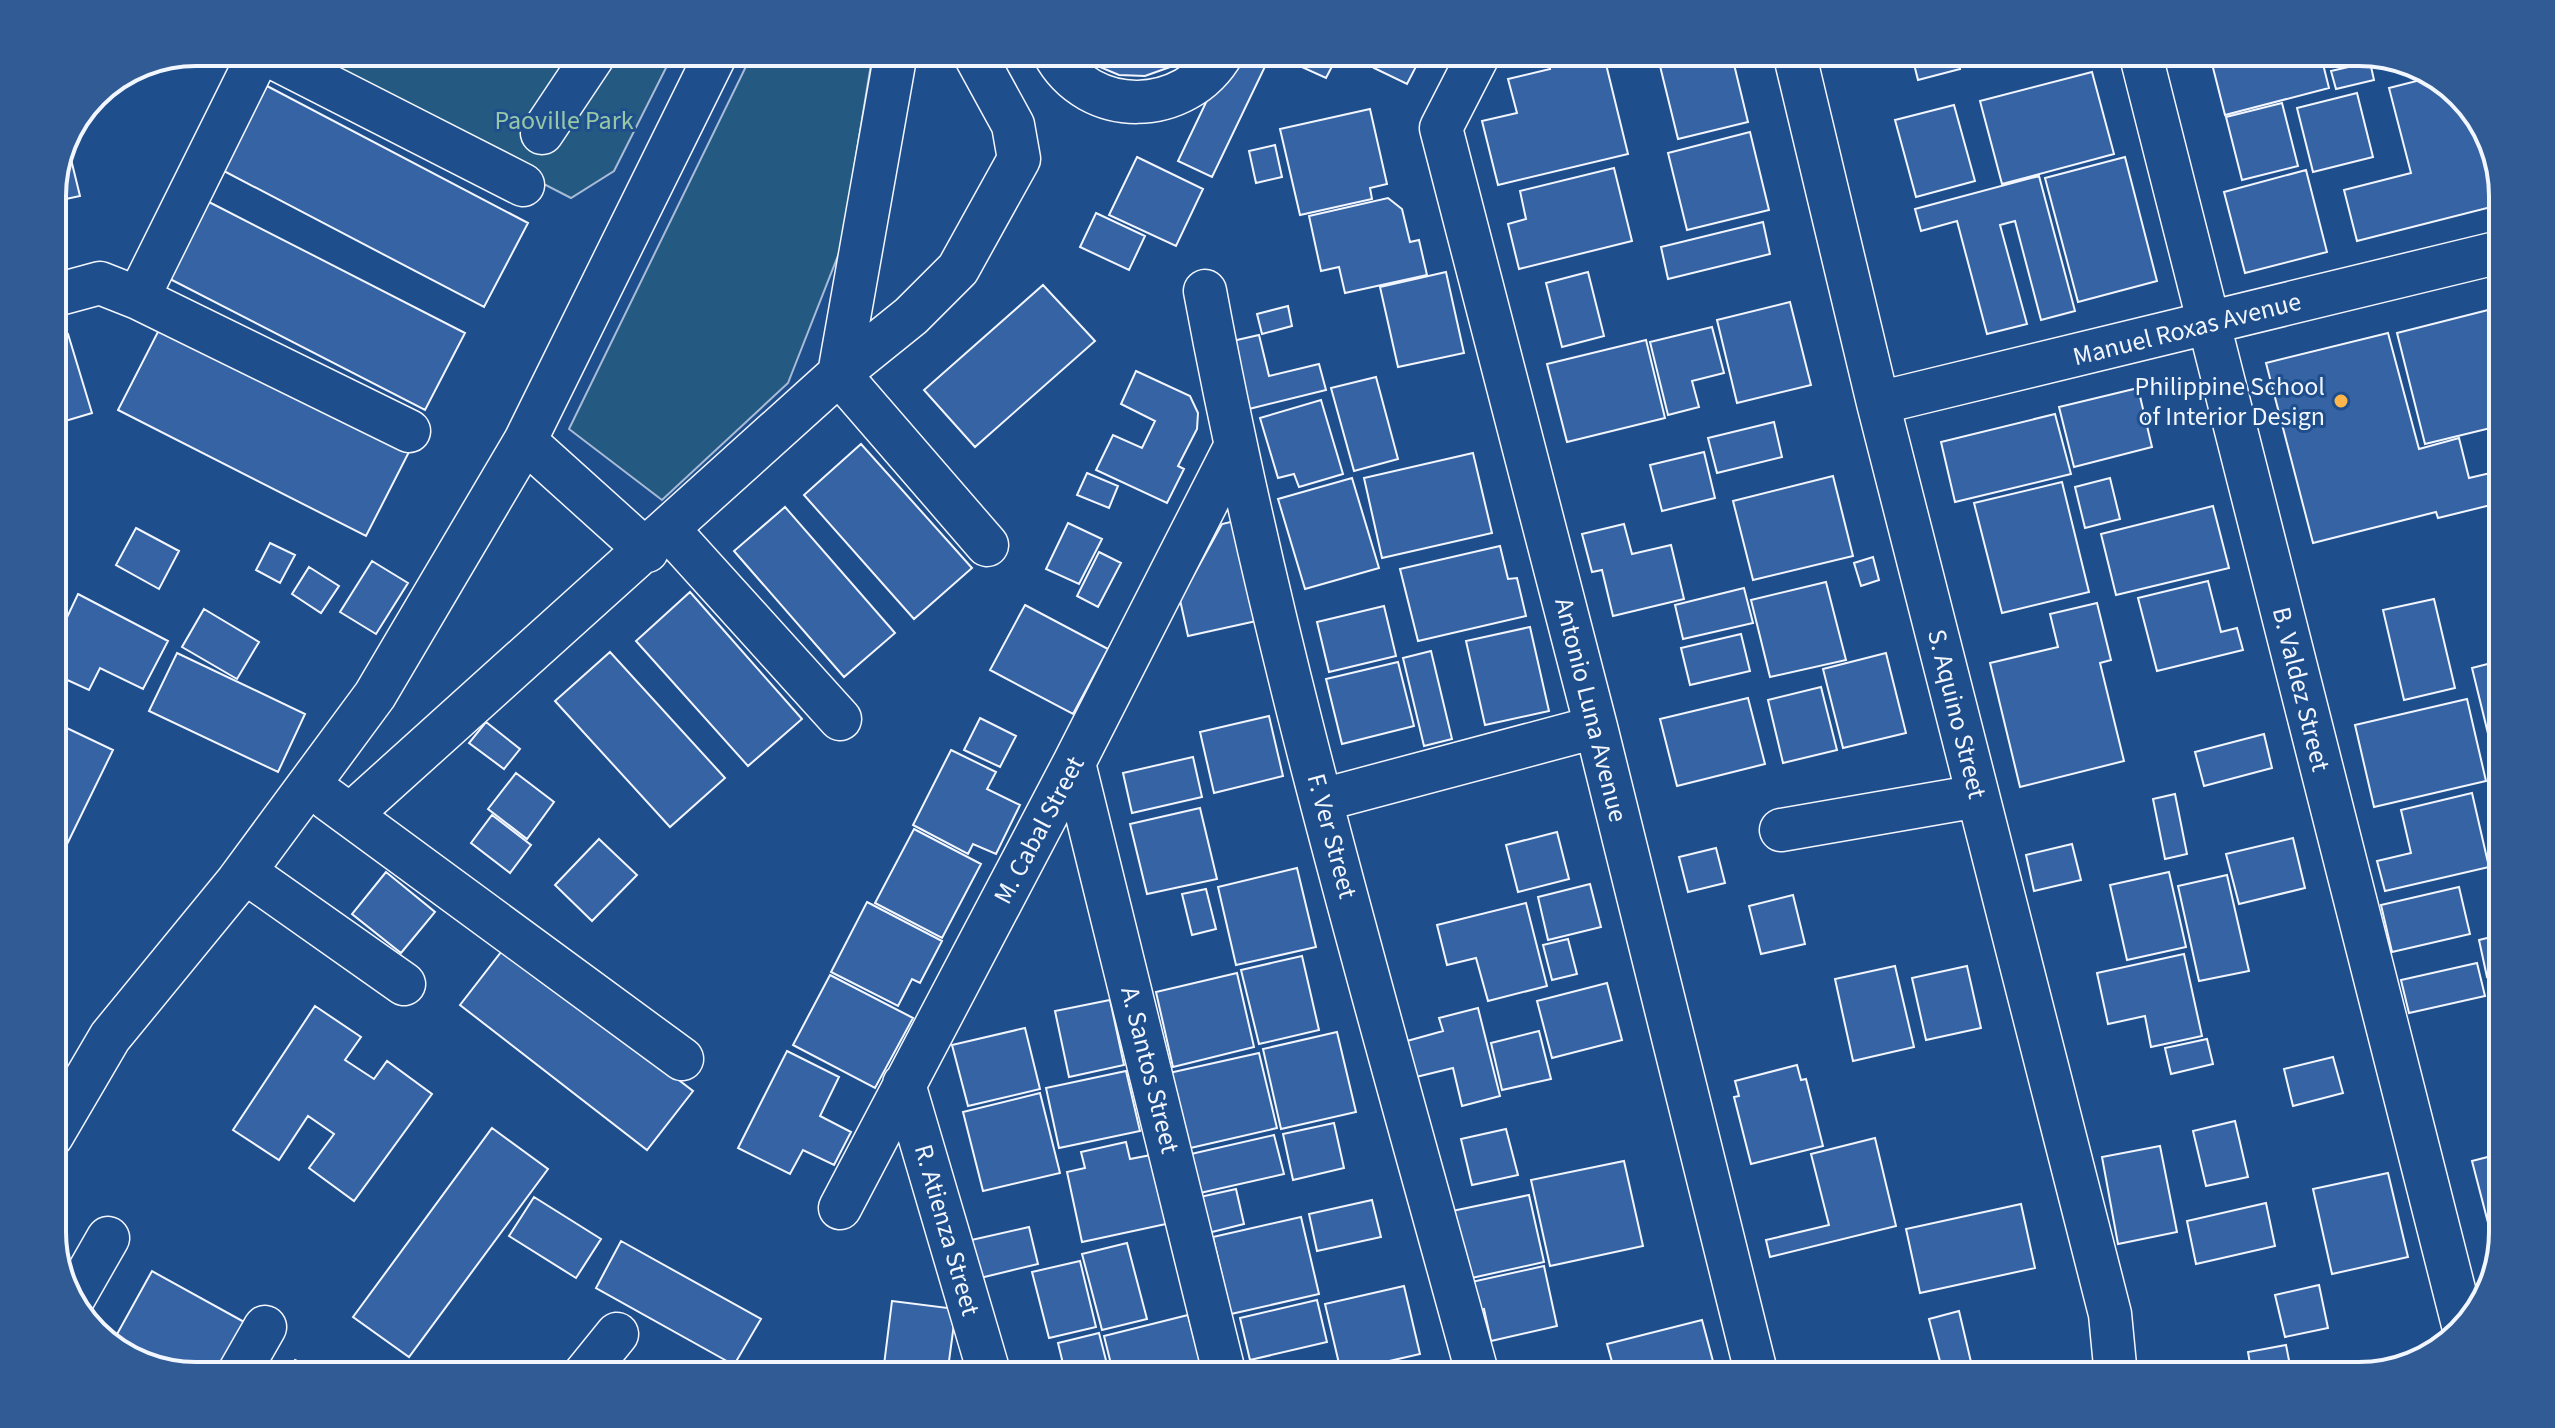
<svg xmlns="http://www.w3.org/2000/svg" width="2555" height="1428" viewBox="0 0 2555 1428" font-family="'Source Sans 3',sans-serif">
<rect width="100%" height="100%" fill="#1f4e8c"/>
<path fill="#245a82" stroke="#a8bbd7" stroke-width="2" d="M294,52H674L614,171L571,198L292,55Z
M753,52H873L841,248L788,383L662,500L569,429Z"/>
<path fill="#3563a3" stroke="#f2f6ff" stroke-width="2" d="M1082,52H1187L1170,67L1145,76L1119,75L1095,65Z
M1230,52H1272L1212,177L1178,161Z
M1298,52H1337L1339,53L1326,78L1293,63Z
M1382,52L1422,55L1407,84L1374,68Z
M1546,52H1603L1628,154L1498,185L1482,121L1517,113L1508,79L1550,69Z
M1717,52H1731L1748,122L1678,139L1660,66Z
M1911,52H1956L1960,69L1918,80Z
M2209,52H2320L2329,88L2225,115Z
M2370,62L2374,80L2336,89L2331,71Z
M2092,72L2114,154L2002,184L1980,101Z
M2436,76L2484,123L2503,187V204L2357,241L2344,190L2411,173L2389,88Z
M267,86L528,223L484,307L222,170Z
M2357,93L2373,157L2313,172L2297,108Z
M2282,103L2298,166L2242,180L2226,117Z
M1954,105L1975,181L1916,197L1895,120Z
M1370,109L1387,184L1370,188L1372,199L1300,215L1280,129Z
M1750,132L1769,210L1687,230L1668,153Z
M1275,145L1282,177L1256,183L1249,151Z
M69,151L80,196L52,202V187Z
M1137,157L1203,189L1176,246L1109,215Z
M2125,157L2157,281L2078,302L2045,178Z
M1614,168L1632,241L1519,269L1508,224L1526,219L1520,191Z
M2306,170L2327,252L2245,273L2224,192Z
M2039,176L2075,311L2041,320L2015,221L2000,225L2027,324L1987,334L1957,221L1921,231L1915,209Z
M1388,198L1402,209L1410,242L1419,240L1427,275L1345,293L1339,267L1321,271L1309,216Z
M209,202L465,333L425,410L170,279Z
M1096,213L1145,236L1129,270L1080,247Z
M1763,222L1770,254L1668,279L1661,247Z
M1446,272L1464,353L1398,367L1380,287Z
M1588,272L1604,336L1562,347L1546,283Z
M1043,285L1095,341L975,447L924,390Z
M1790,302L1811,385L1737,403L1717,320Z
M1288,306L1292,326L1262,334L1257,314Z
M2496,308L2503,335V425L2425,444L2397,333Z
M163,322L411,448L366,536L118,410Z
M1712,327L1724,373L1692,381L1699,407L1668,415L1650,342Z
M2388,333L2419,449L2459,438L2469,478L2503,470V502L2438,518L2436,512L2313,543L2266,363Z
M68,334L92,413L52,425V339Z
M1259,335L1269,376L1319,364L1326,390L1245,410L1228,342Z
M1646,340L1665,418L1567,442L1547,364Z
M1136,371L1190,396L1198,413L1197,429L1178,466L1184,469L1167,503L1096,470L1113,435L1142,448L1155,421L1121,404Z
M1376,377L1398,459L1354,471L1331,388Z
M2138,388L2152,447L2074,467L2059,407Z
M1321,400L1343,474L1299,487L1294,474L1278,478L1260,418Z
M2055,414L2071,474L1955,502L1941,442Z
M1774,422L1782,457L1717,473L1708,438Z
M861,444L972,568L914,619L804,495Z
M1704,452L1715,498L1662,511L1650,465Z
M1473,453L1492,533L1382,558L1364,478Z
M1087,473L1118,486L1109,508L1077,495Z
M1833,476L1853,556L1753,580L1733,501Z
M1352,478L1379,568L1305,589L1278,499Z
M2110,478L2120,519L2085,528L2075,487Z
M2062,482L2089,592L2002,613L1974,503Z
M2213,506L2229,568L2116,595L2101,534Z
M785,507L895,633L844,677L734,551Z
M1239,520L1261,620L1188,636L1180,600L1222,524Z
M1068,523L1102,539L1079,584L1046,569Z
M1624,524L1632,554L1671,545L1684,599L1613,616L1602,570L1592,572L1582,534Z
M136,528L179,551L159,589L116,565Z
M270,543L295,555L280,583L256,570Z
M1500,546L1508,579L1517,578L1526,616L1418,641L1400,569Z
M1099,552L1121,563L1098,607L1077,596Z
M1873,557L1879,580L1861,586L1854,563Z
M372,561L408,583L376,634L340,612Z
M309,567L339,586L321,613L292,594Z
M2208,581L2221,632L2237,628L2243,650L2157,671L2138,598Z
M1826,582L1846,660L1770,677L1751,600Z
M1744,588L1753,623L1683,639L1675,605Z
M690,592L802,719L748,766L636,641Z
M78,594L168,641L143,689L100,668L89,690L52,673V649Z
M2434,599L2455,688L2404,700L2383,610Z
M2097,603L2111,660L2100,663L2124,761L2020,787L1990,663L2058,647L2050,614Z
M1025,605L1108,649L1073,714L990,670Z
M1384,606L1396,656L1329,672L1317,622Z
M204,609L259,642L237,679L182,647Z
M1530,627L1549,711L1485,725L1466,641Z
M1741,634L1750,671L1690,685L1681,648Z
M1431,651L1452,739L1424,746L1403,658Z
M610,652L725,778L670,827L555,701Z
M177,653L305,714L278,772L149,711Z
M1886,653L1906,733L1843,748L1823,669Z
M2503,660V756L2494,758L2472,668Z
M1398,662L1414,726L1342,744L1326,679Z
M1821,687L1837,750L1783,763L1768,700Z
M1748,698L1765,764L1677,786L1660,719Z
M2467,699L2486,781L2374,807L2355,725Z
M1269,716L1283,776L1214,793L1200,732Z
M980,718L1016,736L1000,767L964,750Z
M52,721L113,750L52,875Z
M486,722L520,749L504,769L469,743Z
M2264,734L2272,768L2204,786L2195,752Z
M951,750L996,772L987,789L1020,805L996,854L973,844L968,854L913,825Z
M1193,757L1202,797L1132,813L1123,773Z
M516,773L554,802L527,839L488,809Z
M2472,793L2489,867L2385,891L2377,861L2411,853L2401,810Z
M2175,794L2187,854L2165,859L2153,799Z
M1200,808L1217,879L1147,894L1130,824Z
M492,815L531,845L510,873L471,843Z
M914,829L981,864L942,938L875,903Z
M1557,832L1569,879L1518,892L1506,845Z
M2293,838L2305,888L2239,904L2226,854Z
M599,839L637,875L592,921L555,885Z
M2072,844L2081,880L2034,891L2026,855Z
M1716,848L1725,883L1688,892L1679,857Z
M1297,868L1316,947L1236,965L1218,887Z
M386,872L435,912L401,953L352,914Z
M2169,872L2186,947L2127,960L2110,885Z
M2227,875L2249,971L2199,981L2178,886Z
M1590,884L1601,927L1548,940L1538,897Z
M2459,887L2470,934L2392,952L2381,905Z
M1206,889L1216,929L1192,935L1182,894Z
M1793,895L1805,944L1761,954L1749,906Z
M867,902L942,941L920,983L912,979L898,1006L831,972Z
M1526,903L1547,986L1488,1001L1476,958L1447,965L1437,925Z
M2503,934V974L2487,977L2479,940Z
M1568,939L1577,974L1552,980L1543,945Z
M505,947L693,1091L647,1150L460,1005Z
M2184,954L2202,1036L2151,1047L2145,1016L2108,1024L2097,973Z
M1302,956L1319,1030L1259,1044L1241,970Z
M2477,963L2485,996L2409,1013L2401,980Z
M1895,966L1914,1047L1853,1061L1835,979Z
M1967,966L1981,1028L1926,1040L1912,978Z
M1237,973L1254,1047L1173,1067L1156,992Z
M830,975L913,1018L875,1088L793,1045Z
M1607,983L1622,1040L1552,1058L1537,1001Z
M2503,999V1045L2493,1001Z
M1110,1000L1124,1065L1069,1077L1055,1011Z
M315,1006L361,1037L345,1060L374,1079L387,1061L432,1094L354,1201L309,1168L334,1134L308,1116L279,1160L233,1130Z
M1478,1008L1500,1096L1462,1106L1453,1068L1416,1077L1407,1041L1443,1031L1439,1018Z
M1025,1028L1040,1089L968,1106L952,1045Z
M1539,1031L1551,1079L1502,1090L1491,1043Z
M1337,1032L1356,1112L1281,1129L1263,1049Z
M2207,1039L2213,1064L2171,1074L2165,1048Z
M787,1051L839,1077L820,1116L851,1132L834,1165L803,1150L790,1174L738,1148Z
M1259,1053L1277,1128L1186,1149L1169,1073Z
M2333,1057L2343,1093L2293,1106L2284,1069Z
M1797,1065L1801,1080L1806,1079L1823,1146L1751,1164L1734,1097L1739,1096L1735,1081Z
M1126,1071L1140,1131L1059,1148L1046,1088Z
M1040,1093L1060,1173L983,1191L963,1112Z
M2235,1121L2248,1177L2206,1186L2193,1131Z
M1334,1123L1344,1168L1293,1180L1283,1134Z
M492,1128L548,1169L409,1357L353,1317Z
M1506,1129L1518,1175L1472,1185L1461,1139Z
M1274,1135L1284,1174L1200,1193L1191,1154Z
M1875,1138L1896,1226L1770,1257L1766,1240L1829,1225L1811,1154Z
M1126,1142L1130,1159L1151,1155L1166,1224L1082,1242L1067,1172L1085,1168L1081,1152Z
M2160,1146L2177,1232L2118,1244L2102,1157Z
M2503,1153V1233L2492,1238L2472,1161Z
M1624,1161L1643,1246L1550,1266L1531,1180Z
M2388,1173L2408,1257L2332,1274L2313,1189Z
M1236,1189L1244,1224L1208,1233L1200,1197Z
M1529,1195L1544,1262L1467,1279L1452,1211Z
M534,1197L601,1239L576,1278L509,1236Z
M1372,1200L1381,1237L1317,1251L1309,1214Z
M2266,1203L2275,1246L2196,1264L2187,1221Z
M2021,1204L2035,1268L1920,1293L1906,1229Z
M1301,1217L1319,1294L1231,1314L1213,1237Z
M1029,1227L1038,1264L976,1279L967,1241Z
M621,1241L761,1319L734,1365L596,1288Z
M1127,1243L1147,1319L1102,1330L1082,1254Z
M1080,1261L1096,1327L1049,1338L1032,1272Z
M1544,1266L1557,1326L1491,1341L1484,1309L1473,1312L1467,1283Z
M152,1271L246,1323L216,1376H196L124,1357L111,1345Z
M2319,1285L2328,1328L2285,1337L2275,1295Z
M1404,1286L1420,1354L1341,1372L1325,1304Z
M1317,1300L1327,1342L1250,1360L1240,1318Z
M892,1301L956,1309L947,1376H874L876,1364L884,1365Z
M1959,1311L1971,1362L1942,1369L1929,1319Z
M1188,1315L1204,1376H1114L1104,1336Z
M1702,1320L1714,1365L1696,1370L1697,1376H1616L1607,1344Z
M1099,1333L1110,1376H1066L1058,1343Z
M2286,1345L2292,1376H2252L2248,1352Z
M295,1360L325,1376H286Z
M1421,1364L1424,1376H1368Z
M1519,1366L1522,1376H1484L1483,1374Z"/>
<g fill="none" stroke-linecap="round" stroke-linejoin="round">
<g stroke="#f2f6ff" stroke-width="45">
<path id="minor" d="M262,52L523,185
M896,52L839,374L987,545
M1053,52C1089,120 1186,117 1223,52
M1480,52L1441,128L1596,727L1757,1376
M1794,52L1878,403L2110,1314L2116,1376
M2140,52L2463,1325
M542,133L596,52
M1205,291C1273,658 1380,1016 1478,1376
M52,296L100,283L138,298L409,431
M138,298L260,52
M1878,403L2496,253
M525,441L647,551
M669,530L840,719
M1074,763L1225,1376
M328,799L682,1059
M1322,800L1596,727
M351,814L839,374L911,316L958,269L1019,159L1013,125L973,52
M1781,830L1978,796
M245,872L404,984
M904,1084L990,1376
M52,1136L110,1037L237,882L375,695L525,441L717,52
M840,1208L1074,763L1234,449
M72,1301L108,1238
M237,1376L265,1327
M583,1376L617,1334"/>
</g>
<use href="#minor" stroke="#1f4e8c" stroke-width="42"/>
</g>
<circle fill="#ffb74d" stroke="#1f4e8c" stroke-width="3" cx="2341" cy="401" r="8"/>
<g text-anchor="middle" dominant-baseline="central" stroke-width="6" stroke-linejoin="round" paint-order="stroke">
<g font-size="26" fill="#97c8a6" stroke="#1f4e8c">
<text x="564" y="120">Paoville Park</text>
</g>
<g font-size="26" fill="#f2f6ff" stroke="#1f4e8c">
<text transform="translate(2187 329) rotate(-14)">Manuel Roxas Avenue</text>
<text transform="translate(2301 689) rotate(76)">B. Valdez Street</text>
<text transform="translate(1591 710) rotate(76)">Antonio Luna Avenue</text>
<text transform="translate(1957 714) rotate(76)">S. Aquino Street</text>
<text transform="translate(1039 830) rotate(-62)">M. Cabal Street</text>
<text transform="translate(1332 836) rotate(75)">F. Ver Street</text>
<text transform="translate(1150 1070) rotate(76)">A. Santos Street</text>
<text transform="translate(947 1230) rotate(74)">R. Atienza Street</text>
</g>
<g font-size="26" fill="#f2f6ff" stroke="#1f4e8c" text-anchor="end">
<text x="2325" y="386">Philippine School<tspan x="2325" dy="30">of Interior Design</tspan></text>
</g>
</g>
<path d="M0 0H2555V1428H0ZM196 66H2359A130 130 0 0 1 2489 196V1232A130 130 0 0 1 2359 1362H196A130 130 0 0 1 66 1232V196A130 130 0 0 1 196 66Z" fill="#305b95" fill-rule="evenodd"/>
<path fill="none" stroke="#f2f6ff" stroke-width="4" d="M196 66H2359A130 130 0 0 1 2489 196V1232A130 130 0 0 1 2359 1362H196A130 130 0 0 1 66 1232V196A130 130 0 0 1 196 66Z"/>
</svg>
